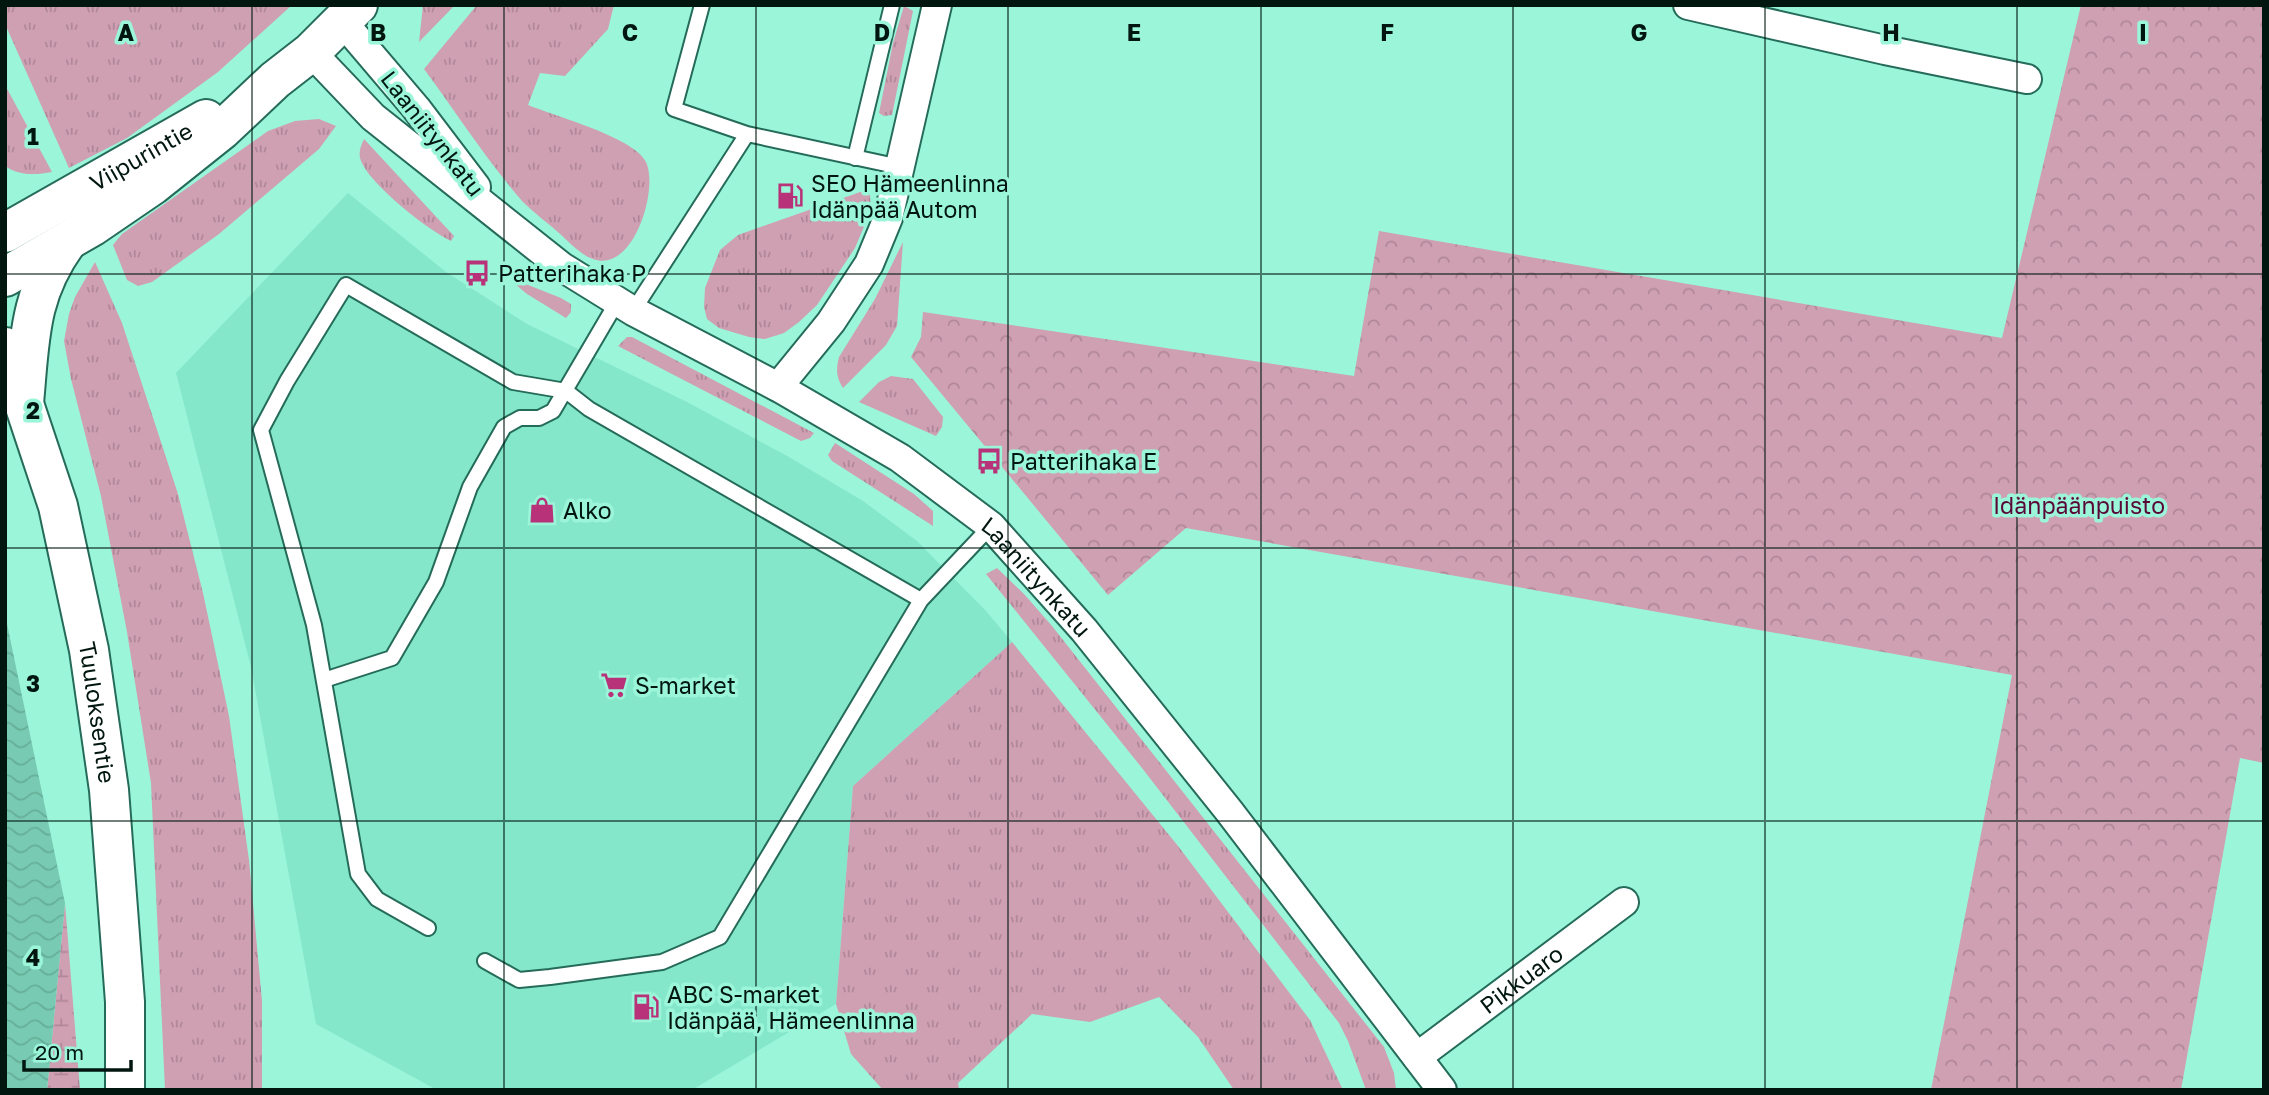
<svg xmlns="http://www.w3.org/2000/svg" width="2269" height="1095" viewBox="0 0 2269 1095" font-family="'Golos Text',sans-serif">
<defs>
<pattern id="grass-tufts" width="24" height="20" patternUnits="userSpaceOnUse" patternTransform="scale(1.75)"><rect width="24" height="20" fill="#cf9fb2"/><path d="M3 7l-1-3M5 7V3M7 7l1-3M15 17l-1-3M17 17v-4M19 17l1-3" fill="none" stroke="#b08898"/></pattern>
<pattern id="wetland-marsh" width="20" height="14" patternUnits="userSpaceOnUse" patternTransform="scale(1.75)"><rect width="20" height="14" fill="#cf9fb2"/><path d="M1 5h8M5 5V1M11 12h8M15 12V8" fill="none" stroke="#b08898"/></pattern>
<pattern id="park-crowns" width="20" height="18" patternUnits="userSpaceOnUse" patternTransform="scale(1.75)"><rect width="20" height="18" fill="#cf9fb2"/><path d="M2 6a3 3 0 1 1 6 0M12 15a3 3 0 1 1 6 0" fill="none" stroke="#b08898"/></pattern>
<pattern id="water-waves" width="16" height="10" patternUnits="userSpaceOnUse" patternTransform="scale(1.75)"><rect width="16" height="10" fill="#78cbb2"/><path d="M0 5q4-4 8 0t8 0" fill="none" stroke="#66ae98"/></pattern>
</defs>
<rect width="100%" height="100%" fill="#9bf5d9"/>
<path fill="#85e7ca" d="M348,193L446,272L527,324L687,402L789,457L863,501L917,541L986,611L1012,642L853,786L836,1004L692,1090H437L316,1024L251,667L176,373Z"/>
<path fill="url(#grass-tufts)" d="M5,5H292L218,72L127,138L69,168L5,24Z
M423,5H455L419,42Z
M477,5H614L608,29L565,76L540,73L528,105C554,116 634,137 646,162C659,190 633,274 593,259C581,255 569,242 559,233C548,223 534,213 523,202C487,161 456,112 424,69Z
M904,6L913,11L892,115L884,116L879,113L893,43Z
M5,85L52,172C36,175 19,176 5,166Z
M319,119L336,126L319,149L219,234L152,282L138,286L127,280L113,245L122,234L268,131L295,121Z
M364,139L454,236L451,241C428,230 375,188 363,165C357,155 360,148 364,139Z
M863,191L870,195L871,210L855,248L817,305L799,322L784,333L765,339L749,337L719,328L707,319L704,307L705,288L720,250L738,235Z
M903,242L897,326L886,345L843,388C836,377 836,370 839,357L875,299Z
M95,262L122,323L178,494L203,593L229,716L249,860L262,1001V1090H165L151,783L127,632L101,496L71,379L64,341L69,314L75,297Z
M518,281L561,298L571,304V312L566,318L527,294L515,284Z
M627,337H632L814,433L810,438L801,441L618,346Z
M891,376L913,379L943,417L942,427L936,436L859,402L879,382Z
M835,443L914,494L933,511V526L832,461L828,455Z
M997,568L1024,594L1052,626L1384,1047L1394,1073L1396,1090H1366L1348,1041L1339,1023L1142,768L986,574Z
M1012,642L1178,846L1310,1020L1343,1090H1234L1198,1037L1159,997L1090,1022L1032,1014L958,1083L959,1090H883L851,1054L836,1004L853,786Z"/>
<path fill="url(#wetland-marsh)" d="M65,903L80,1090H47Z"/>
<path fill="url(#park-crowns)" d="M2081,5H2264V763L2240,758L2181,1090H1931L2012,675L1186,528L1108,595L911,357L921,337L923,312L1354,376L1379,231L2002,338Z"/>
<path fill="url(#water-waves)" d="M5,614L65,903L47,1090H5Z"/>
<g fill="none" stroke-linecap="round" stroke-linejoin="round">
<g stroke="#256b59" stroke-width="18">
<path id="service" d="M702,5L674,109L747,134
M855,158L892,5
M633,311L747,134L900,167
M324,680L392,658L436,582L470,487L504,427L520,418H539L553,411L617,302
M428,928L377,899L358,874L314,625L261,430L287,381L346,285L513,382L566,391L589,409L921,600L991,526
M485,961L519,980L550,977L662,962L720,937L921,600"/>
</g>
<g stroke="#256b59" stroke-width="32">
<g id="minor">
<path d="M1688,5L1885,50L2027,79"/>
<path d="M342,21L416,108L476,187"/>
<path id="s1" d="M311,52L373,117L562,267L633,311L778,387L900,458L991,526L1084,630L1229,811L1442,1090"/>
<path d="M778,387L831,322L869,264L888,218L937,5"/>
<path id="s2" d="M1417,1057L1624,902"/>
</g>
</g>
<g stroke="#256b59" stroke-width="42">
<g id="secondary">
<path id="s3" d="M5,233L206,119"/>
<path d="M5,277L93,226L153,185L222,130L275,80L311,52L358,5"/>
<path d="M24,403C30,340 28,296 67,242"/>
</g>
</g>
<g stroke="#256b59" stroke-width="42">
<g id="trunk">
<path id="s4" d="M5,347L58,506L89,650L109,790L125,1002V1090"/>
</g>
</g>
<use href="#service" stroke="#fff" stroke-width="14"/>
<use href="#minor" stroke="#fff" stroke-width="28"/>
<use href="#secondary" stroke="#fff" stroke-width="38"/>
<use href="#trunk" stroke="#fff" stroke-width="38"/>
</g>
<path fill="none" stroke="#00160f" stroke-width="2" stroke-opacity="0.55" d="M252,5V1090M504,5V1090M756,5V1090M1008,5V1090M1261,5V1090M1513,5V1090M1765,5V1090M2017,5V1090M5,274H2264M5,548H2264M5,821H2264"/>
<defs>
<g id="fuel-bare" transform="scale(2.1)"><path d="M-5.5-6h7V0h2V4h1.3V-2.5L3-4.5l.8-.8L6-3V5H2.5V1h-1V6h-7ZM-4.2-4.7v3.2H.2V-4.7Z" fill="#b73278" stroke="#9bf5d9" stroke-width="2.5" paint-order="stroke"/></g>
<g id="bus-bare" transform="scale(2.1)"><path d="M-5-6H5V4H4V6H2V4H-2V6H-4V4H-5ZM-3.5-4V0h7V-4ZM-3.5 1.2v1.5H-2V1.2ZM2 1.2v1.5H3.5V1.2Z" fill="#b73278" stroke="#9bf5d9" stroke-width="2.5" paint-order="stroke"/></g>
<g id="shop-bare" transform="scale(2.1)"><path d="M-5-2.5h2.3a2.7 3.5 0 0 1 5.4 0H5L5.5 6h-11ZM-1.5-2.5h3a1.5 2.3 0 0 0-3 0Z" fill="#b73278" stroke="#9bf5d9" stroke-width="2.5" paint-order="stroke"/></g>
<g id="supermarket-bare" transform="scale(2.1)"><path d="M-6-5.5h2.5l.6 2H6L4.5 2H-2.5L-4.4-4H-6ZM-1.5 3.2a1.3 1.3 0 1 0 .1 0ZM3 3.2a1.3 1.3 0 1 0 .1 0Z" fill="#b73278" stroke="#9bf5d9" stroke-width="2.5" paint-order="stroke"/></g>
</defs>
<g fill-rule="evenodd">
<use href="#fuel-bare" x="790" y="196"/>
<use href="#bus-bare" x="477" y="273"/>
<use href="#bus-bare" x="989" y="461"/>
<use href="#shop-bare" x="542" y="510"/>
<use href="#supermarket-bare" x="614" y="685"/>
<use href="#fuel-bare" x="646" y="1007"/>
</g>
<g text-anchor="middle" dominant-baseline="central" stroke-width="7" stroke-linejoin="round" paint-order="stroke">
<g font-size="23" fill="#00160f" stroke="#9bf5d9">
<text transform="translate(433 133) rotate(52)">Laaniitynkatu</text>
<text stroke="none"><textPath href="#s3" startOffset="156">Viipurintie</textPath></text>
<text stroke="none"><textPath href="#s1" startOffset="901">Laaniitynkatu</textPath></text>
<text stroke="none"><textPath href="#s4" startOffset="378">Tuuloksentie</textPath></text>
<text stroke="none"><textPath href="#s2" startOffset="130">Pikkuaro</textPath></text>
</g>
<g font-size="23" fill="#00160f" stroke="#9bf5d9" text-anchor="start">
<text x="811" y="183">SEO Hämeenlinna<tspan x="811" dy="26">Idänpää Autom</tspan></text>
<text x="498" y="273">Patterihaka P</text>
<text x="1010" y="461">Patterihaka E</text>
<text x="563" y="510">Alko</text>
<text x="635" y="685">S-market</text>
<text x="667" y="994">ABC S-market<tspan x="667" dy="26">Idänpää, Hämeenlinna</tspan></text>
</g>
<g font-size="23" fill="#590736" stroke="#9bf5d9">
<text x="2079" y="505">Idänpäänpuisto</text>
</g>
</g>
<g font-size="23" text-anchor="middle" font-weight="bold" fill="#00160f" stroke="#9bf5d9" stroke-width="7" stroke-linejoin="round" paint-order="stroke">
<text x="126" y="41">A</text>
<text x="378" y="41">B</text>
<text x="630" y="41">C</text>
<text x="882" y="41">D</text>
<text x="1134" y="41">E</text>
<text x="1387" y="41">F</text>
<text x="1639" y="41">G</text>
<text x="1891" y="41">H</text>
<text x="2143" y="41">I</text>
<text x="33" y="145">1</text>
<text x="33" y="419">2</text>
<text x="33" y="692">3</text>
<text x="33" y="966">4</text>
</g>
<rect width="2269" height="1095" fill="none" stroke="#00160f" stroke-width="14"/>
<path d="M24 1060v10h107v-10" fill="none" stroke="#00160f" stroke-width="3.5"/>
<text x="35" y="1060" font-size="21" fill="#00160f" stroke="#9bf5d9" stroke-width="5" paint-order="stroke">20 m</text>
</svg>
